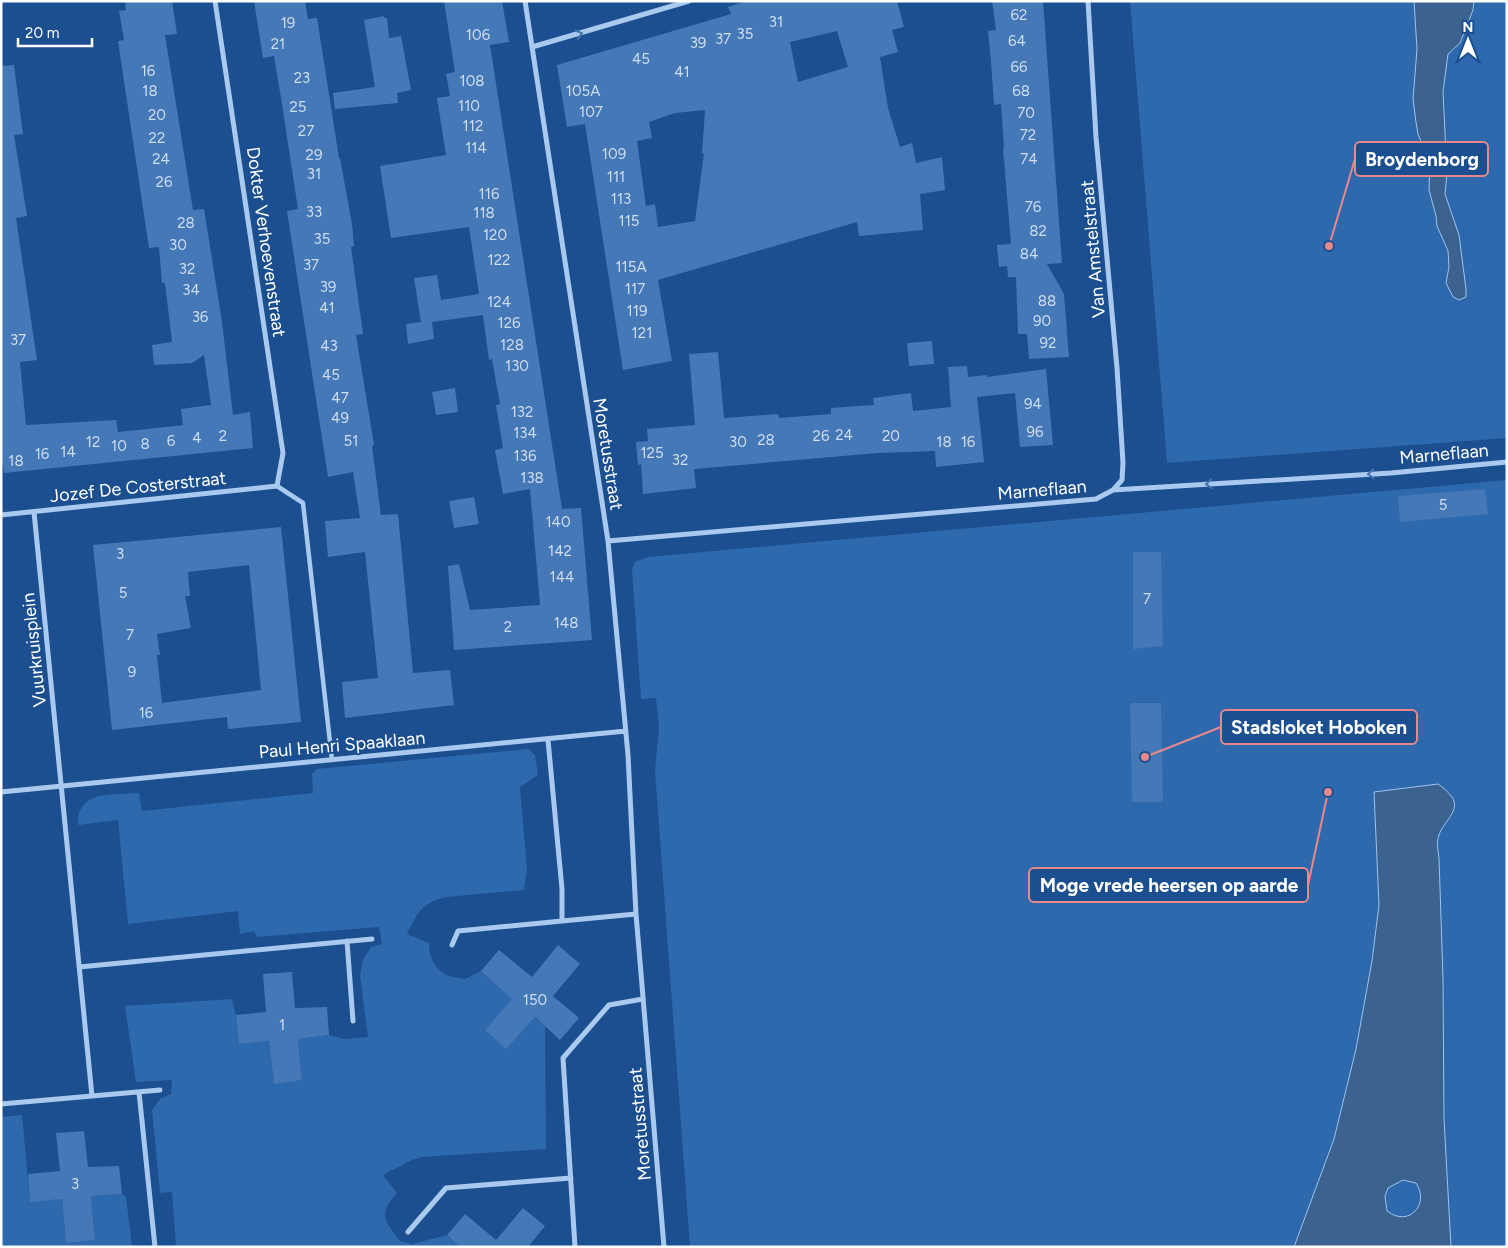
<svg xmlns="http://www.w3.org/2000/svg" width="1508" height="1248" viewBox="0 0 1508 1248" font-family="Figtree,sans-serif">
<rect width="100%" height="100%" fill="#1b4f8f"/>
<path fill="#2e69ad" d="M1130,1H1507V438L1167,463Z
M1507,480V1247H690L655,771L659,728L656,698L641,699L632,569L635,562L648,557Z
M528,749L535,755L538,775L520,787L527,869L524,890L446,897C422,903 417,913 407,934L429,943C429,954 433,968 445,974C450,977 459,978 465,979L481,971L518,1003L506,1048L534,1017L545,1026L546,1149L422,1157L412,1160L383,1175L397,1193C378,1213 384,1221 400,1241L412,1244L447,1235L460,1247H176L172,1192L160,1193L152,1110L160,1099L171,1094L172,1080L136,1082L125,1006L232,999L236,1015L239,1044L269,1041L274,1083L302,1080L298,1039L329,1035L345,1039L368,1037L360,976L363,960L371,947L382,944L379,927L257,937L254,931L240,934L238,911L128,924L118,820L78,825C76,790 113,795 139,793L142,811L313,793L312,774L317,769Z
M22,1115L30,1201L62,1199L66,1243L95,1240L91,1196L122,1194L126,1197L132,1247H1V1117Z"/>
<path fill="#3c6290" stroke="#9cc4f0" fill-rule="evenodd" d="M1414,1H1474L1473,10L1460,43L1448,54L1443,92L1447,174L1445,194L1459,235L1466,289V297L1459,300L1453,297L1446,283L1449,267L1448,251L1437,226L1436,216L1429,190L1430,163L1418,134L1416,122L1413,99L1417,49Z
M1438,784C1444,788 1447,791 1452,797C1461,811 1443,822 1439,835C1436,843 1438,850 1439,858L1443,979L1444,1119L1451,1247H1294L1334,1139L1356,1049L1372,961L1379,905L1374,792ZM1403,1180L1416,1183C1430,1204 1409,1228 1387,1211L1385,1196L1388,1188Z"/>
<path fill="#4478b7" fill-rule="evenodd" d="M125,1H172L177,34L165,35L193,210L204,209L222,322L233,415L250,412L253,448L4,473L1,451V66L14,65L23,134L14,135L27,216L16,218L37,360L20,362L26,425L116,420L118,432L157,428L183,425L181,409L211,405L204,355L192,363L154,365L152,345L172,342L165,283H162L159,247L149,248L118,41L124,40L119,11L126,10Z
M254,1H305L308,19L317,18L339,158H340L352,224L354,246L351,247L363,334L356,335L374,445L372,446L381,515L398,514L413,673L450,670L454,705L345,718L342,682L378,678L365,552L328,557L325,521L360,518L353,472L328,477L287,211L298,209L281,98L274,56L263,58Z
M444,1H502L509,42L490,45L562,509L581,508L592,640L454,650L448,566L459,564L470,610L540,605L530,489L503,494L495,450L503,448L496,405L500,404L492,359L489,360L483,315L432,322L434,339L408,344L406,324L421,322L414,278L437,275L441,300L479,294L469,227L391,238L380,166L446,155L437,98L450,96L446,74L455,72Z
M746,1H897L904,27L892,30L898,52L880,57L888,108L900,147L912,143L916,163L942,157L945,190L920,194L923,230L859,236L857,222L658,280L672,361L623,370L585,124L567,127L557,65L731,14L728,7ZM837,31L848,67L798,82L790,42ZM705,110L702,154L704,153L695,221L658,227L655,204L646,206L637,141L652,138L649,122L675,113Z
M992,1H1043L1062,263L1047,264L1064,294L1069,357L1029,359L1027,334H1018L1016,277H1008L1007,266L999,267L997,245L1011,244L1003,148H1004L1001,104L994,105L991,61L988,31L996,30Z
M384,16V18H387L389,38L401,36L411,90L397,93L398,103L335,109L333,93L375,87L364,20Z
M932,341L934,364L909,366L907,343Z
M718,352L724,418L778,414L779,418L831,414V408L874,405L873,398L911,393L913,411L951,407L948,367L967,366L968,377L987,375V377L1046,369L1053,445L1020,447L1015,393L977,397L984,462L936,467L935,451L878,453L694,469L696,488L643,494L641,464L638,465L636,442L648,441L647,429L695,425L689,354Z
M455,388L458,412L436,415L432,392Z
M1485,489L1488,514L1400,522L1398,496Z
M474,497L479,524L454,528L449,501Z
M281,527L301,722L228,729L227,717L112,730L93,545ZM249,565L261,690L162,703L157,655H160L157,634L191,628L185,596H190L188,572Z
M1133,552H1161L1163,646L1133,649Z
M1130,703H1161L1163,802H1132Z
M558,945L580,964L553,996L579,1018L560,1040L535,1017L506,1049L485,1030L512,999L481,971L499,950L532,977Z
M292,972L295,1008L327,1007L329,1035L298,1039L302,1080L274,1084L269,1041L239,1044L236,1015L266,1012L263,974Z
M84,1131L88,1167L119,1166L122,1194L91,1196L95,1240L66,1243L62,1199L30,1202L28,1174L60,1171L56,1133Z
M523,1208L545,1226L528,1247H460L447,1235L465,1214L496,1240Z"/>
<g fill="none" stroke-linecap="round" stroke-linejoin="round">
<path stroke="#a9c9ee" stroke-width="4.5" d="M277,486L303,503L332,760"/>
<path stroke="#a9c9ee" stroke-width="5" d="M525,1L608,541L628,755L636,914L664,1247
M1088,1L1096,137L1117,368L1123,463L1122,480L1113,490
M532,47L689,1
M1,515L277,486L283,453L215,1
M608,541L1096,499L1113,490L1391,473L1507,462
M548,740L562,889V921L636,914
M1,792L626,731
M347,941L353,1021
M452,945L458,931L562,921
M79,967L372,939
M139,1092L155,1247
M92,1096L160,1090
M1,1104L92,1096L34,512
M408,1232L446,1188L571,1178
M575,1247L563,1058L609,1005L643,999"/>
</g>
<defs><path id="oneway-chevron" d="M-2-3.5L2.5 0L-2 3.5" fill="none" stroke-width="1.6" stroke-linecap="round" stroke-linejoin="round" transform="scale(1.25)"/></defs>
<g stroke="#4674ac">
<use href="#oneway-chevron" transform="translate(579 34) rotate(-16)"/>
<use href="#oneway-chevron" transform="translate(1371 474) rotate(177)"/>
<use href="#oneway-chevron" transform="translate(1209 484) rotate(177)"/>
</g>
<g text-anchor="middle" dominant-baseline="central" stroke-width="4" stroke-linejoin="round" paint-order="stroke">
<g font-size="15" fill="#d0dded">
<text x="1019" y="15">62</text>
<text x="776" y="22">31</text>
<text x="288" y="23">19</text>
<text x="745" y="34">35</text>
<text x="478" y="35">106</text>
<text x="723" y="39">37</text>
<text x="1017" y="41">64</text>
<text x="698" y="43">39</text>
<text x="278" y="44">21</text>
<text x="641" y="59">45</text>
<text x="1019" y="67">66</text>
<text x="148" y="71">16</text>
<text x="682" y="72">41</text>
<text x="302" y="78">23</text>
<text x="472" y="81">108</text>
<text x="150" y="91">18</text>
<text x="583" y="91">105A</text>
<text x="1021" y="91">68</text>
<text x="469" y="106">110</text>
<text x="298" y="107">25</text>
<text x="591" y="112">107</text>
<text x="1026" y="113">70</text>
<text x="157" y="115">20</text>
<text x="473" y="126">112</text>
<text x="306" y="131">27</text>
<text x="1028" y="135">72</text>
<text x="157" y="138">22</text>
<text x="476" y="148">114</text>
<text x="614" y="154">109</text>
<text x="314" y="155">29</text>
<text x="161" y="159">24</text>
<text x="1029" y="159">74</text>
<text x="314" y="174">31</text>
<text x="616" y="177">111</text>
<text x="164" y="182">26</text>
<text x="489" y="194">116</text>
<text x="621" y="199">113</text>
<text x="1033" y="207">76</text>
<text x="314" y="212">33</text>
<text x="484" y="213">118</text>
<text x="629" y="221">115</text>
<text x="186" y="223">28</text>
<text x="1038" y="231">82</text>
<text x="495" y="235">120</text>
<text x="322" y="239">35</text>
<text x="178" y="245">30</text>
<text x="1029" y="254">84</text>
<text x="499" y="260">122</text>
<text x="311" y="265">37</text>
<text x="631" y="267">115A</text>
<text x="187" y="269">32</text>
<text x="328" y="287">39</text>
<text x="635" y="289">117</text>
<text x="191" y="290">34</text>
<text x="1047" y="301">88</text>
<text x="499" y="302">124</text>
<text x="327" y="308">41</text>
<text x="637" y="311">119</text>
<text x="200" y="317">36</text>
<text x="1042" y="321">90</text>
<text x="509" y="323">126</text>
<text x="642" y="333">121</text>
<text x="18" y="340">37</text>
<text x="1048" y="343">92</text>
<text x="512" y="345">128</text>
<text x="329" y="346">43</text>
<text x="517" y="366">130</text>
<text x="331" y="375">45</text>
<text x="340" y="398">47</text>
<text x="1033" y="404">94</text>
<text x="522" y="412">132</text>
<text x="340" y="418">49</text>
<text x="1035" y="432">96</text>
<text x="525" y="433">134</text>
<text x="844" y="435">24</text>
<text x="223" y="436">2</text>
<text x="821" y="436">26</text>
<text x="891" y="436">20</text>
<text x="197" y="438">4</text>
<text x="766" y="440">28</text>
<text x="171" y="441">6</text>
<text x="351" y="441">51</text>
<text x="93" y="442">12</text>
<text x="738" y="442">30</text>
<text x="944" y="442">18</text>
<text x="968" y="442">16</text>
<text x="145" y="444">8</text>
<text x="119" y="446">10</text>
<text x="68" y="452">14</text>
<text x="652" y="453">125</text>
<text x="42" y="454">16</text>
<text x="525" y="456">136</text>
<text x="680" y="460">32</text>
<text x="16" y="461">18</text>
<text x="532" y="478">138</text>
<text x="1443" y="505">5</text>
<text x="558" y="522">140</text>
<text x="560" y="551">142</text>
<text x="120" y="554">3</text>
<text x="562" y="577">144</text>
<text x="123" y="593">5</text>
<text x="1147" y="599">7</text>
<text x="566" y="623">148</text>
<text x="508" y="627">2</text>
<text x="130" y="635">7</text>
<text x="132" y="672">9</text>
<text x="146" y="713">16</text>
<text x="535" y="1000">150</text>
<text x="282" y="1025">1</text>
<text x="75" y="1184">3</text>
</g>
<g font-size="18" fill="#fff" stroke="#1b4f8f">
<text transform="translate(266 242) rotate(82)">Dokter Verhoevenstraat</text>
<text transform="translate(1093 249) rotate(-95)">Van Amstelstraat</text>
<text transform="translate(608 454) rotate(81)">Moretusstraat</text>
<text transform="translate(1444 454) rotate(-5)">Marneflaan</text>
<text transform="translate(138 487) rotate(-6)">Jozef De Costerstraat</text>
<text transform="translate(1042 490) rotate(-5)">Marneflaan</text>
<text transform="translate(34 650) rotate(-96)">Vuurkruisplein</text>
<text transform="translate(342 745) rotate(-5)">Paul Henri Spaaklaan</text>
<text transform="translate(640 1124) rotate(-95)">Moretusstraat</text>
</g>
</g>
<path fill="none" stroke="#e88989" stroke-width="2" d="M1329 246L1355 159M1145 757L1221 727M1328 792L1308 885"/>
<g fill="#e88989" stroke="#1b4f8f" stroke-width="2">
<circle cx="1329" cy="246" r="5"/>
<circle cx="1145" cy="757" r="5"/>
<circle cx="1328" cy="792" r="5"/>
</g>
<g fill="#1b4f8f" stroke="#e88989" stroke-width="2">
<rect x="1355" y="142" width="133" height="34" rx="5"/>
<rect x="1221" y="710" width="196" height="34" rx="5"/>
<rect x="1029" y="868" width="279" height="34" rx="5"/>
</g>
<g font-size="19" text-anchor="middle" font-weight="bold" fill="#fff">
<text x="1422" y="166">Broydenborg</text>
<text x="1319" y="734">Stadsloket Hoboken</text>
<text x="1169" y="892">Moge vrede heersen op aarde</text>
</g>
<rect width="1508" height="1248" fill="none" stroke="#ffffff" stroke-width="5"/>
<g transform="translate(1468 40)" stroke="#1b4f8f" stroke-width="4" paint-order="stroke">
<path d="M0-4L9 19L0 12L-9 19Z" fill="#ffffff"/>
<text y="-8" font-size="14" font-weight="bold" text-anchor="middle" fill="#ffffff">N</text>
</g>
<path d="M18 38v8h74v-8" fill="none" stroke="#ffffff" stroke-width="2.5"/>
<text x="25" y="38" font-size="15" fill="#ffffff" stroke="#1b4f8f" stroke-width="4" paint-order="stroke">20 m</text>
</svg>
